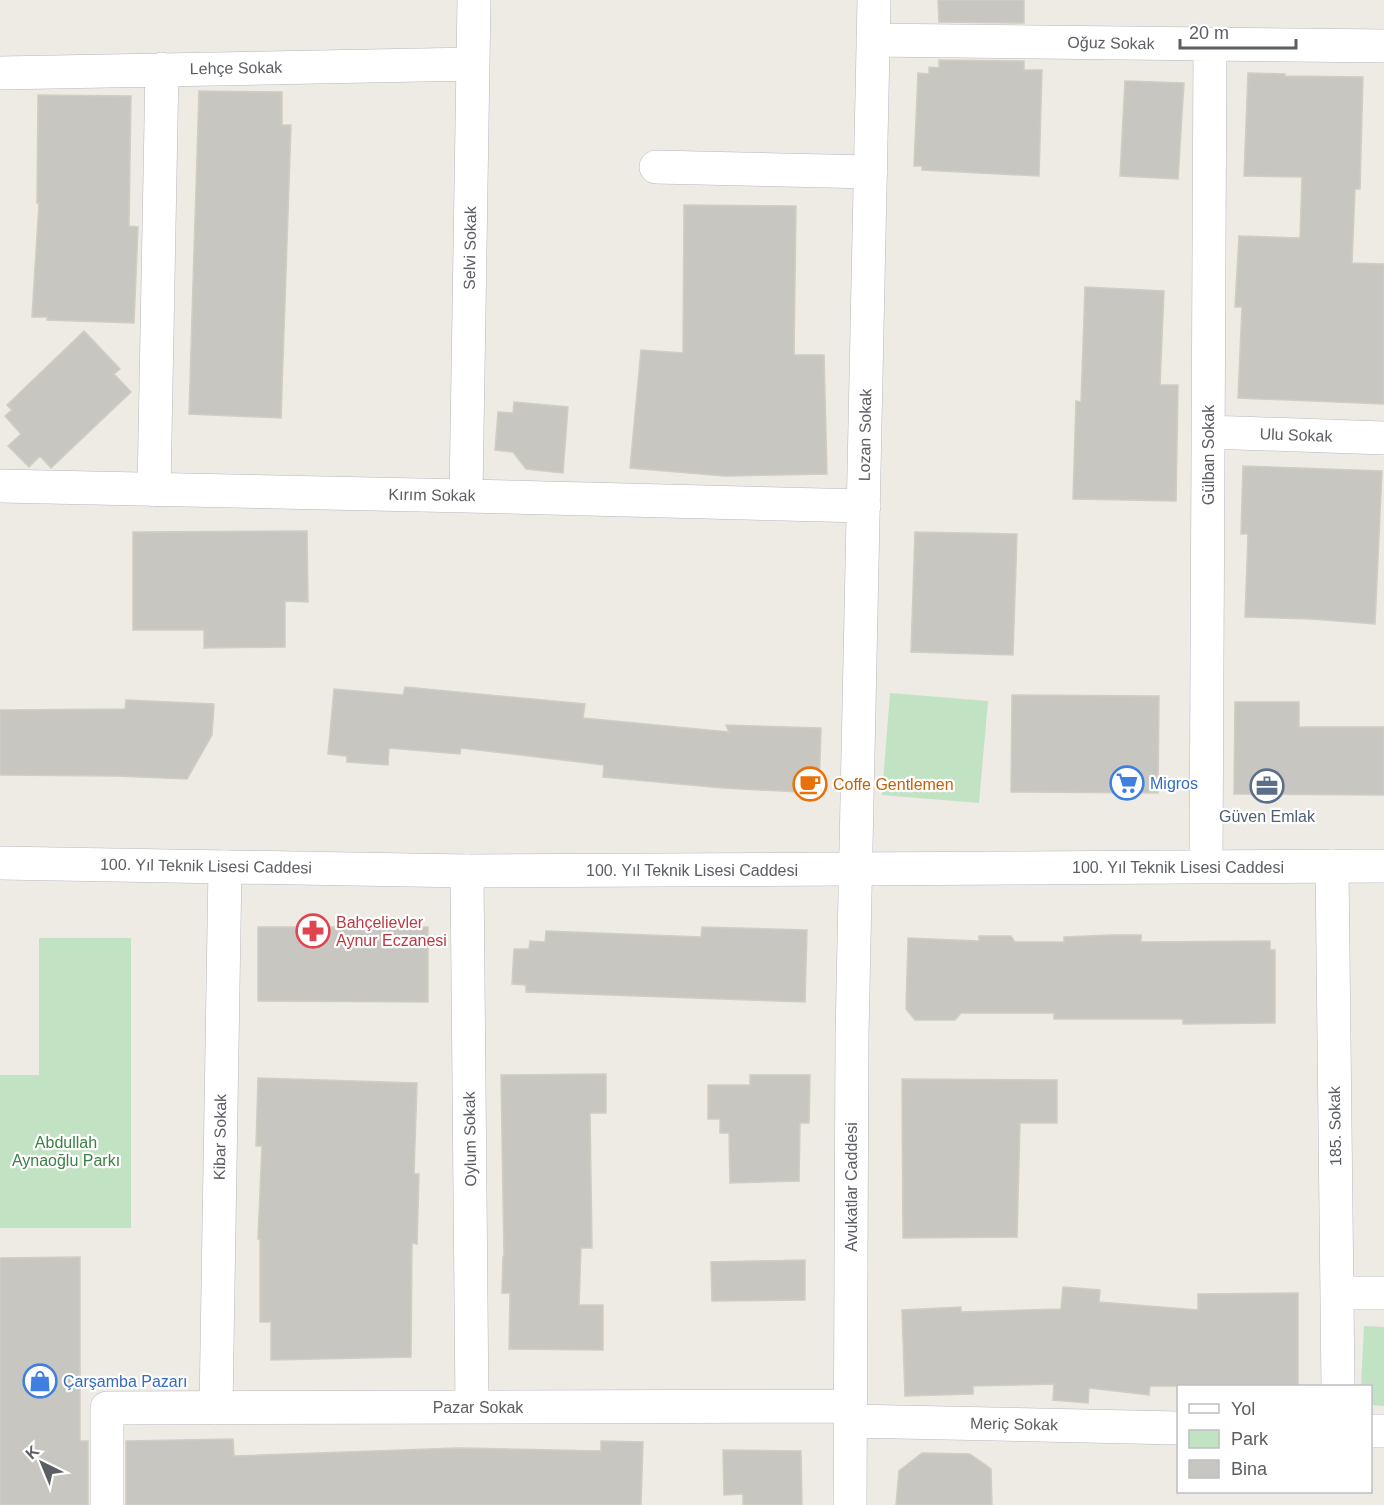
<svg xmlns="http://www.w3.org/2000/svg" width="1384" height="1505" viewBox="0 0 1384 1505" font-family="Helvetica,sans-serif">
<rect width="100%" height="100%" fill="#edebe3"/>
<path fill="#c2e2c4" d="M890,693L988,701L979,803L882,795Z
M39,938H131V1228H0V1075H39Z
M1364,1326L1384,1327V1406L1371,1405L1370,1386H1361Z"/>
<path fill="#c8c6c0" stroke="#d1cdc2" stroke-width="1.5" d="M938,0H1024V23L939,22Z
M939,60L1024,61V70H1042L1039,176L922,170V166H914L918,73L929,74V67L939,68Z
M1248,73L1285,74V76L1363,77L1360,189H1355L1352,263L1384,264V404L1238,398L1242,307H1235L1239,236L1300,238L1302,177L1244,176Z
M1125,81L1184,83L1178,179L1120,176Z
M199,91L282,92V125H291L281,418L189,414Z
M38,95L131,96L129,226L138,227L134,323L47,320V317H32L39,203H37Z
M684,205L796,206L794,355H824L827,474L725,476L630,468L641,350L683,353Z
M1085,287L1164,291L1160,385H1178L1176,501L1073,499L1076,401L1081,402Z
M84,331L120,369L114,374L131,392L51,468L40,456L29,467L8,446L21,434L5,416L12,410L7,405Z
M514,402L568,407L563,473L526,469L513,452L495,450L498,412L513,413Z
M1243,466L1382,471L1375,624L1312,619L1245,617L1248,534H1241Z
M307,531L308,602L285,601V647L204,648V630H133V532Z
M915,532L1017,534L1013,655L911,652Z
M405,687L585,704L583,718L729,732L726,725L821,728L819,793L723,788L603,777L604,765L461,748L460,754L389,748L388,765L347,762V756L328,754L334,689L403,695Z
M1012,695L1159,696L1158,793L1011,792Z
M126,700L214,704L212,735L187,779L116,776L0,775V710L125,709Z
M1235,702H1299V727H1384V795L1234,794Z
M258,927H428V1002L258,1001Z
M702,927L807,930L805,1002L526,992V985L512,984L514,949H529L530,941L545,942L546,931L701,937Z
M1111,935H1141V942L1270,941V950H1275V1023L1183,1024V1019H1054V1013H961L955,1020H915L906,1009L908,938L979,941V936H1011L1015,942H1064V937Z
M606,1074V1113H590L592,1248H581L579,1305H603V1350L509,1349L510,1293H502L503,1257H504L501,1075Z
M750,1075H810L809,1123H800L799,1181L730,1183L729,1133H720V1119H708V1085H750Z
M258,1078L417,1083L414,1174H419L417,1244L412,1243L411,1357L271,1360V1322H260V1239H258L262,1146H256Z
M902,1079L1057,1080V1123H1020L1017,1237L903,1238Z
M80,1257V1441H88V1505H0V1258Z
M805,1260V1300L712,1301L711,1262Z
M1063,1287L1100,1290L1099,1302L1198,1310V1294L1298,1293V1386H1150L1149,1395L1089,1388L1088,1403L1053,1400L1054,1384L973,1386V1394L905,1396L902,1310L961,1307V1312L1061,1309Z
M233,1439L234,1456L458,1448L601,1451V1441L643,1442L641,1505H126V1441Z
M723,1450L801,1451L802,1505H743V1494L724,1495Z
M922,1453L970,1454L991,1469L992,1505H896L899,1471Z"/>
<g fill="none" stroke-linecap="round" stroke-linejoin="round">
<g stroke="#b6b8bc" stroke-width="34">
<path id="minor" d="M873,40L1384,46
M0,73L473,64
M656,167L871,172
M1208,432L1384,438
M0,486L466,496L864,506
M154,490L162,69
M466,496L474,0
M1206,866L1210,45
M1332,866L1338,1386
M467,871L472,1407
M1337,1293H1384
M216,1408L225,867
M850,1421L1178,1428
M1370,1431H1384
M107,1505V1408L849,1406
M850,1505L852,1036L874,0"/>
</g>
<g stroke="#b7b9be" stroke-width="34">
<path id="secondary" d="M0,863L467,871L1384,866"/>
</g>
<use href="#minor" stroke="#fff" stroke-width="33"/>
<use href="#secondary" stroke="#fff" stroke-width="33"/>
</g>
<defs>
<g id="supermarket-ring" transform="scale(1.725)"><circle r="9.5" fill="#fff" stroke="#3f7fe0" stroke-width="1.5"/><path d="M-6-5.5h2.5l.6 2H6L4.5 2H-2.5L-4.4-4H-6ZM-1.5 3.2a1.3 1.3 0 1 0 .1 0ZM3 3.2a1.3 1.3 0 1 0 .1 0Z" fill="#3f7fe0"/></g>
<g id="cafe-ring" transform="scale(1.725)"><circle r="9.5" fill="#fff" stroke="#e8710a" stroke-width="1.5"/><path d="M-5.5-4.5H6V0H3Q3 3.5 0 3.5H-2.5Q-5.5 3.5-5.5 0ZM3-3.2v2h1.7v-2ZM-6 4.5H4V6H-6Z" fill="#e8710a"/></g>
<g id="office-ring" transform="scale(1.725)"><circle r="9.5" fill="#fff" stroke="#5c6f8a" stroke-width="1.5"/><path d="M-6-3h4V-5.5h4V-3h4V5H-6ZM-1-4.5V-3h2v-1.5ZM-6 0V1H6V0Z" fill="#5c6f8a"/></g>
<g id="pharmacy-ring" transform="scale(1.725)"><circle r="9.5" fill="#fff" stroke="#e0444e" stroke-width="1.5"/><path d="M-2-6h4v4h4v4h-4v4h-4v-4h-4v-4h4Z" fill="#e0444e"/></g>
<g id="shop-ring" transform="scale(1.725)"><circle r="9.5" fill="#fff" stroke="#3f7fe0" stroke-width="1.5"/><path d="M-5-2.5h2.3a2.7 3.5 0 0 1 5.4 0H5L5.5 6h-11ZM-1.5-2.5h3a1.5 2.3 0 0 0-3 0Z" fill="#3f7fe0"/></g>
</defs>
<g fill-rule="evenodd">
<use href="#supermarket-ring" x="1127" y="783"/>
<use href="#cafe-ring" x="810" y="784"/>
<use href="#office-ring" x="1267" y="786"/>
<use href="#pharmacy-ring" x="313" y="931"/>
<use href="#shop-ring" x="40" y="1381"/>
</g>
<g text-anchor="middle" dominant-baseline="central" stroke-width="4.5" stroke-linejoin="round" paint-order="stroke">
<g font-size="16" fill="#5b5e63" stroke="#fff">
<text transform="translate(1111 43) rotate(1)">Oğuz Sokak</text>
<text transform="translate(236 68) rotate(-1)">Lehçe Sokak</text>
<text transform="translate(470 248) rotate(-89)">Selvi Sokak</text>
<text transform="translate(865 435) rotate(-89)">Lozan Sokak</text>
<text transform="translate(1296 435) rotate(2)">Ulu Sokak</text>
<text transform="translate(1208 455) rotate(-90)">Gülban Sokak</text>
<text transform="translate(432 495) rotate(1)">Kırım Sokak</text>
<text transform="translate(206 866) rotate(1)">100. Yıl Teknik Lisesi Caddesi</text>
<text x="1178" y="867">100. Yıl Teknik Lisesi Caddesi</text>
<text x="692" y="870">100. Yıl Teknik Lisesi Caddesi</text>
<text transform="translate(1335 1126) rotate(-91)">185. Sokak</text>
<text transform="translate(220 1137) rotate(-89)">Kibar Sokak</text>
<text transform="translate(470 1139) rotate(-91)">Oylum Sokak</text>
<text transform="translate(851 1187) rotate(-90)">Avukatlar Caddesi</text>
<text x="478" y="1407">Pazar Sokak</text>
<text transform="translate(1014 1424) rotate(1)">Meriç Sokak</text>
</g>
<g font-size="16" fill="#366cbe" stroke="#fff" text-anchor="start">
<text x="1150" y="783">Migros</text>
<text x="63" y="1381">Çarşamba Pazarı</text>
</g>
<g font-size="16" fill="#c56008" stroke="#fff" text-anchor="start">
<text x="833" y="784">Coffe Gentlemen</text>
</g>
<g font-size="16" fill="#4e5e75" stroke="#fff">
<text x="1267" y="816">Güven Emlak</text>
</g>
<g font-size="16" fill="#be3a42" stroke="#fff" text-anchor="start">
<text x="336" y="922">Bahçelievler<tspan x="336" dy="18">Aynur Eczanesi</tspan></text>
</g>
<g font-size="16" fill="#3c8145" stroke="#fff">
<text x="66" y="1142">Abdullah<tspan x="66" dy="18">Aynaoğlu Parkı</tspan></text>
</g>
</g>
<rect x="1177" y="1385" width="195" height="108" fill="#ffffff" stroke="#bdbfc1" stroke-width="1.5"/>
<rect x="1189" y="1404" width="30" height="9" fill="#ffffff" stroke="#bdbfc1" stroke-width="1.5"/>
<text x="1231" y="1415" font-size="18" fill="#5b5e63">Yol</text>
<rect x="1189" y="1430" width="30" height="18" fill="#c2e2c4" stroke="#bdbfc1" stroke-width="1.5"/>
<text x="1231" y="1445" font-size="18" fill="#5b5e63">Park</text>
<rect x="1189" y="1460" width="30" height="18" fill="#c8c6c0" stroke="#bdbfc1" stroke-width="1.5"/>
<text x="1231" y="1475" font-size="18" fill="#5b5e63">Bina</text>
<g transform="translate(42 1463) rotate(317)" stroke="#ffffff" stroke-width="4.5" paint-order="stroke">
<path d="M0-4.5L10 22L0 15L-10 22Z" fill="#5b5e63"/>
<text y="-9" font-size="16" font-weight="bold" text-anchor="middle" fill="#5b5e63">K</text>
</g>
<path d="M1180 39v9h116v-9" fill="none" stroke="#5b5e63" stroke-width="3"/>
<text x="1189" y="39" font-size="18" fill="#5b5e63" stroke="#ffffff" stroke-width="4.5" paint-order="stroke">20 m</text>
</svg>
